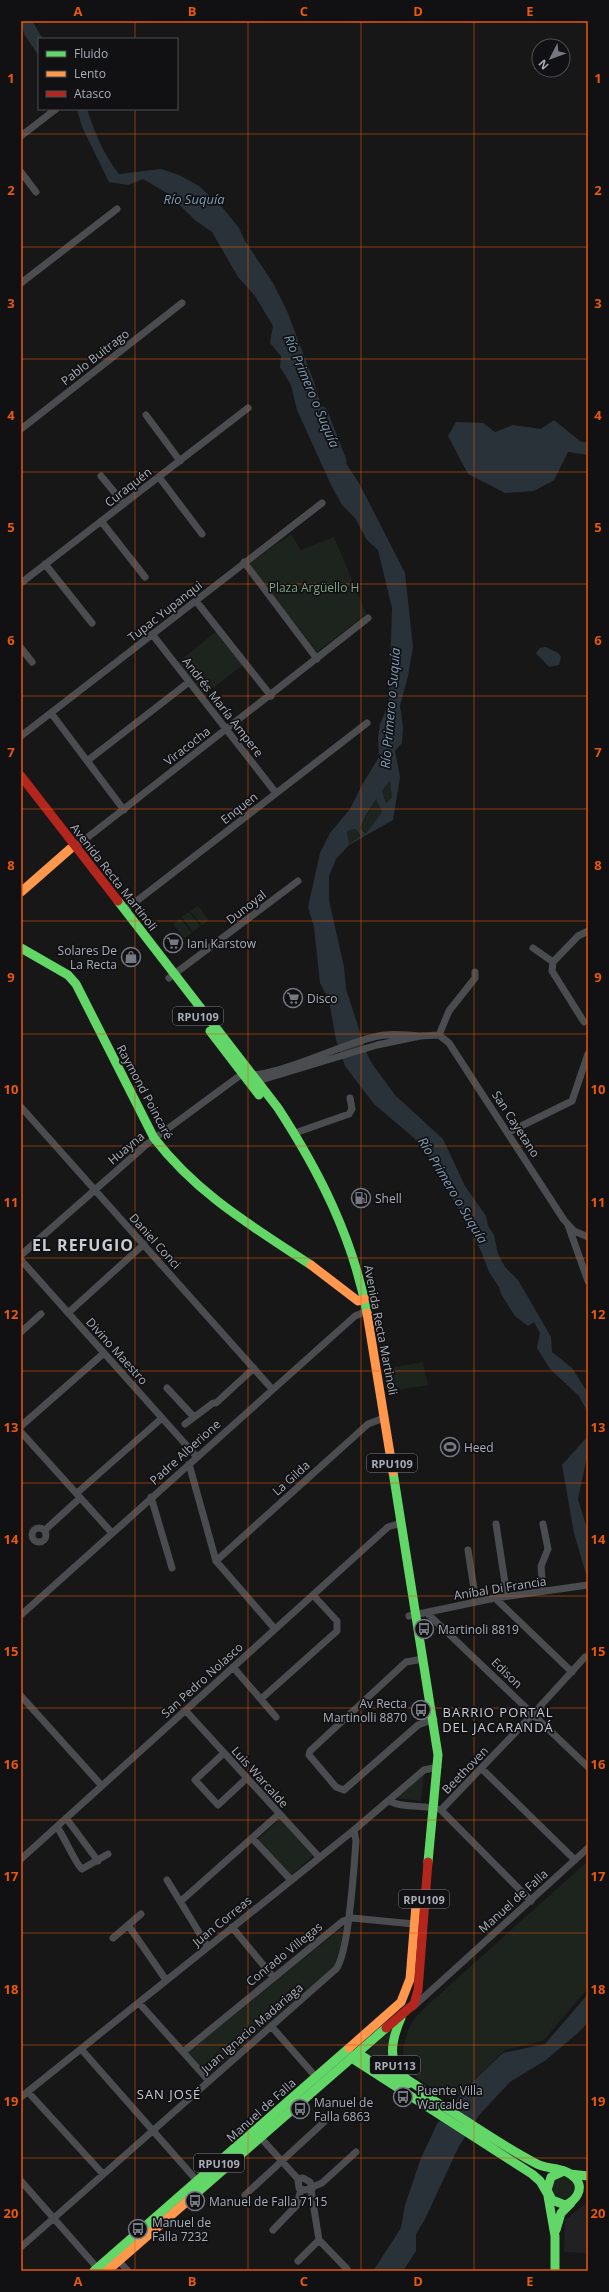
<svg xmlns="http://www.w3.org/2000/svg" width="609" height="2292" viewBox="0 0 609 2292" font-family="'Open Sans',sans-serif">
<rect width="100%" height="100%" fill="#171717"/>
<path fill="#212123" d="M588,2202V2253L564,2252L565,2220Z"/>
<path fill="#1d241e" d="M291,534L301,550L334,537L366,614L317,652L249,564Z
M217,631L244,664L204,695L178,662Z
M391,780L392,798L387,803L382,791Z
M376,799L382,812L367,834L360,828Z
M356,829L361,836L349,844L347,831Z
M198,906L209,920L202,925L190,911Z
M189,912L200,926L193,932L182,917Z
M180,919L192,933L184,938L173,924Z
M423,1362L428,1385L393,1391L389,1368Z
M424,1775L421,1801L396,1798Z
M280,1819L313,1856L291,1875L258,1839Z
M588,1861V1988L543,2041L505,2050L453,2100C429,2085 395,2074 405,2041C408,2028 412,2021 421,2011Z
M343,1927L339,1955L334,1966L209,2075L188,2052Z
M394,2027L392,2069L365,2054Z
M552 2188a11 11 0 1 1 22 0a11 11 0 1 1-22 0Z"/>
<path fill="#2a3239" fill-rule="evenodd" d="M21,21H32L43,39H39V56L24,34Z
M77,109H87C95,133 103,154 119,174L161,169L179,175L199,186L222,207L239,228L245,241L273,283L287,311L314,382L332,442L359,483L405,573L413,647L408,676L400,706L403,727L402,743L395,751L400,777L393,820L349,845L336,859L329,876V900L344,967L346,989L367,1054L373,1065L395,1095L443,1139L465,1186L486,1216L488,1226L494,1235L498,1254L505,1267L518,1280L551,1337L552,1352L572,1368L588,1393V1413L579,1396L550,1369L537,1348L540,1333L534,1322L528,1326L515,1316L501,1294L499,1287L489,1272L481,1251L434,1164L414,1138L374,1104L345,1066L336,1040L329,1000L320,983L314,927L308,907L320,853L330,833L350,809L362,785L379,757L378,739L380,724L389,703L392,608L378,550L367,540L355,518L342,505L331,485L297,410L291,385L280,367L281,356L270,343L273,326L255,296L238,277L212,232L196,221L167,193L143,179L128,185L109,182L82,127ZM390,781L392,798L386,803L382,791ZM376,799L382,812L366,834L360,828L366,815ZM356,829L361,836L349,844L347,831Z
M554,420L580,441L588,443V455L568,452L554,480L534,491L505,493L468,474L448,436L456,422L483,423L495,432L513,425L541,429Z
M546,647L558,653L561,657L559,665L549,667L536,653L540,648Z
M588,1436V1452L578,1499L588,1532V1576L586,1574L574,1533L562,1465Z
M588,1994V2022L579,2032L546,2060L510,2082L480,2114L459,2146L425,2219L416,2234V2251L403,2271H373L401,2228L405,2205L421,2158L437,2124L464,2090L503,2053L545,2044Z"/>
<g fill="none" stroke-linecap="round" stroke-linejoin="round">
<path stroke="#2a3239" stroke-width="11" d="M322,412L341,461"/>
<path stroke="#4b4c50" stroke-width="7" d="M21,136L56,109
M21,172L36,192
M21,283L117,209
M146,415L180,461
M21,429L182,303
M101,476L124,504
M159,477L202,534
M101,521L145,577
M244,562L317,659
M45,564L92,623
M21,583L248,408
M196,601L271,696
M152,634L276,793
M21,648L32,662
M51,713L124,810
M21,736L322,503
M87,761L189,682
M74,848L368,618
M125,910L367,723
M533,948L553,962L552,971L584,1022
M553,962L578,936L588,931
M169,978L298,881
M439,1035L449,1011L475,978V972
M258,1081L377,1045L420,1036L439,1035L449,1043L564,1220L574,1231L588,1237
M21,1107L272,1389
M509,1132L572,1101L588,1054
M295,1133L349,1114L352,1109L350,1098
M568,1225L588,1281
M21,1255L147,1144L242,1074C266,1082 344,1043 374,1037C388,1033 405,1035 420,1036
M21,1260L196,1456
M68,1313L144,1244
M21,1332L41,1314
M167,1388L193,1416
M185,1424L213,1403H216L254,1368
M21,1426L104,1353
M21,1432L112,1533
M189,1464L216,1561L275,1629
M77,1493L162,1418
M151,1497L172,1568
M496,1524L507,1596
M32 1535a7 7 0 1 1 14 0a7 7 0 1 1-14 0Z
M45,1530L80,1498
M468,1550L476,1602
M216,1561L368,1424L384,1418
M543,1591L541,1566L548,1549L543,1524
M495,1598L572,1672
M427,1613L588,1767
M21,1615L355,1316L367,1311
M409,1616L495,1598L588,1585
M423,1659L406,1662L310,1751L309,1755L336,1787L344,1790L418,1725L434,1719
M233,1667L276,1717
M21,1696L102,1786
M261,1699L337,1631V1621L313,1595
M186,1711L319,1857
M224,1753L195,1780L218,1805L247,1778
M482,1769L575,1860
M389,1801C404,1809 424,1804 441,1810L531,1901
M441,1810L533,1714L585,1657
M66,1818L98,1861
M57,1827C64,1836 76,1865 82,1869L108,1854
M252,1838L291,1880
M21,1859L388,1527L401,1523
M167,1880L208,1947
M181,1901L279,1814
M128,1925L166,1980
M232,1927L273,1977
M113,1938L141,1914
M139,2003L209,2081
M413,2007L588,1848
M271,2026L316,2077
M81,2049L199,2183
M183,2052L343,1921L352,1918L414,1924
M28,2092L103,2174
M21,2097L354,1830L424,1770L438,1767
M260,2137L298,2179L299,2188L303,2190L312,2189L310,2182L303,2178L298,2179
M21,2181L100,2271
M312,2187L322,2183L356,2152
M311,2190L319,2240L347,2269
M245,2195L324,2122
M273,2230L296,2206L301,2190
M21,2247L336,1969C349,1953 354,1866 356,1841L354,1830
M116,2258L128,2271
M298,2261L319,2240"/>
<path stroke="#63d668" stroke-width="9" d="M118,901L278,1108C319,1171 353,1238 367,1313
M21,948L68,975L76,984L154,1138C198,1195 252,1226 311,1265
M210,1031L259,1095
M393,1472L438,1755L428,1862
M401,2018C393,2036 386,2062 404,2077C413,2084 424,2089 432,2098
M359,2054L408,2084
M353,2059L532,2174L540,2181L547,2193
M425,2095C462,2117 498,2144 537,2164C549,2170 567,2167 576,2179C584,2189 576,2201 565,2205L552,2200L547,2190L551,2177L562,2172
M570,2174L588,2176
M548,2196L555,2236V2271
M192,2197L386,2028
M556,2230L561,2213L571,2203
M94,2271L349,2048"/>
<path stroke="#ff974d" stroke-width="9" d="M21,892L70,849
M311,1265L358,1301L365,1299
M367,1313L393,1472
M349,2048L401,2002L410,1979L416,1905
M107,2271L192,2197"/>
<path stroke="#b3261e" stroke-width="9" d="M21,776L118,901
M386,2028L414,2004L418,1990L428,1862"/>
</g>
<path fill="none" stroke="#e8590c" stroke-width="1" stroke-opacity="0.55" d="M135,21V39M248,21V2271M361,21V2271M474,21V2271M135,109V2271M21,134H588M21,247H588M21,359H588M21,472H588M21,584H588M21,696H588M21,809H588M21,921H588M21,1034H588M21,1146H588M21,1258H588M21,1371H588M21,1483H588M21,1596H588M21,1708H588M21,1820H588M21,1933H588M21,2045H588M21,2158H588"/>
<defs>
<g id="supermarket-ring" transform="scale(1)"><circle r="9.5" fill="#111113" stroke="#757880" stroke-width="1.5"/><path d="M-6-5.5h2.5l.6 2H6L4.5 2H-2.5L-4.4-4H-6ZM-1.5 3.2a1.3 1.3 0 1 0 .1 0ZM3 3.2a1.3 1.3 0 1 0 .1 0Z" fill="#757880"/></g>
<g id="shop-ring" transform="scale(1)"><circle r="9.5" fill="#111113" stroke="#757880" stroke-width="1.5"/><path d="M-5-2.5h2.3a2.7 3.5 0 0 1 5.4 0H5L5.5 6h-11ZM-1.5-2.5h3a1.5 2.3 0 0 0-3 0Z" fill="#757880"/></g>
<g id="fuel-ring" transform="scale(1)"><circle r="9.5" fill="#111113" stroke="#757880" stroke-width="1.5"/><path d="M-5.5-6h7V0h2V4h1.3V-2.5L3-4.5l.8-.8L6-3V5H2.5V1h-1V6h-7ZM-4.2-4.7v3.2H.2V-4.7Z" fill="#757880"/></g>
<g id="stadium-ring" transform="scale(1)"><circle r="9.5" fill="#111113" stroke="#757880" stroke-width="1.5"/><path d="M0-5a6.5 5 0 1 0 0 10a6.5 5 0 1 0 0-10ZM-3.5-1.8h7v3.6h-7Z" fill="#757880"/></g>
<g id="bus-ring" transform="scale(1)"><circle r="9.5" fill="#111113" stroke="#757880" stroke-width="1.5"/><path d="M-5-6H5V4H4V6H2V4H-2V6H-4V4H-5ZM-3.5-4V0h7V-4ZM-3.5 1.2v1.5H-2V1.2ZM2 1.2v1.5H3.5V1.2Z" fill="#757880"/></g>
</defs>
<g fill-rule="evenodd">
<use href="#supermarket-ring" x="173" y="943"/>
<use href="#shop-ring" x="131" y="957"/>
<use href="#supermarket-ring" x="293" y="998"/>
<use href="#fuel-ring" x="361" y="1198"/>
<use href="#stadium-ring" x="450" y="1447"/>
<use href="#bus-ring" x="424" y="1629"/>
<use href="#bus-ring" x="421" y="1710"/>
<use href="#bus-ring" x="403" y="2097"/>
<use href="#bus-ring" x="300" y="2109"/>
<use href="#bus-ring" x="195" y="2201"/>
<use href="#bus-ring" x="138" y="2229"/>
</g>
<g text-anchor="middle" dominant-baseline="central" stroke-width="3.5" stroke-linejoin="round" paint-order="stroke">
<g fill="#111113" stroke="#7b7e86" stroke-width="1">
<rect x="173" y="1007" width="50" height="18" rx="3"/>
<rect x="367" y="1454" width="50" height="18" rx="3"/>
<rect x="399" y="1890" width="50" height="18" rx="3"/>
<rect x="370" y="2056" width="50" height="18" rx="3"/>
<rect x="194" y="2154" width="50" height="18" rx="3"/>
</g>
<g font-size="11" font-weight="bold" fill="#a8adb8">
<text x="198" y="1016">RPU109</text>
<text x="392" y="1463">RPU109</text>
<text x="424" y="1899">RPU109</text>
<text x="395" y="2065">RPU113</text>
<text x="219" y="2163">RPU109</text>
</g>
<g font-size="12" fill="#a8adb8" stroke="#111113">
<text transform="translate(95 357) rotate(-38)">Pablo Buitrago</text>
<text transform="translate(128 487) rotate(-38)">Curaquén</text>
<text transform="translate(165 611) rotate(-38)">Tupac Yupanqui</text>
<text transform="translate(223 707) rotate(52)">Andrés María Ampere</text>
<text transform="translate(187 746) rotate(-38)">Viracocha</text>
<text transform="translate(239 808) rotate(-38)">Enquen</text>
<text transform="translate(114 877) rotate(52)">Avenida Recta Martinoli</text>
<text transform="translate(246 907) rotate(-38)">Dunoyal</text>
<text transform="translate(145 1092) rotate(62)">Raymond Poincaré</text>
<text transform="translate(516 1124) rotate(57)">San Cayetano</text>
<text transform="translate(126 1148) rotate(-40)">Huayna</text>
<text transform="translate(155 1241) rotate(48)">Daniel Conci</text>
<text transform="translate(381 1330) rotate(79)">Avenida Recta Martinoli</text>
<text transform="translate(117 1351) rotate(48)">Divino Maestro</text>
<text transform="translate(185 1452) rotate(-42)">Padre Alberione</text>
<text transform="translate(291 1478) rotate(-42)">La Gilda</text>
<text transform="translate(500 1588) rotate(-9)">Aníbal Di Francia</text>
<text transform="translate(507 1673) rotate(44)">Edison</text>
<text transform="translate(202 1680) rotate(-42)">San Pedro Nolasco</text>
<text transform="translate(465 1770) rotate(-46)">Beethoven</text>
<text transform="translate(260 1777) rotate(48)">Luis Warcalde</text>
<text transform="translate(513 1901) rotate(-42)">Manuel de Falla</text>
<text transform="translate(222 1921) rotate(-39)">Juan Correas</text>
<text transform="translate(284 1954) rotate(-39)">Conrado Villegas</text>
<text transform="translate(252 2028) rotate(-41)">Juan Ignacio Madariaga</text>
<text transform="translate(261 2110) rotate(-42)">Manuel de Falla</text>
</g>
<g font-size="12" fill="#7fa381" stroke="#111113">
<text x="314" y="587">Plaza Argüello H</text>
</g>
<g font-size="12" fill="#a8adb8" stroke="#111113" text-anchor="start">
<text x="187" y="943">Iani Karstow</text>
<text x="117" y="950" text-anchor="end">Solares De<tspan x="117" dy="14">La Recta</tspan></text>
<text x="307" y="998">Disco</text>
<text x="375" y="1198">Shell</text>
<text x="464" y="1447">Heed</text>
<text x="438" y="1629">Martinoli 8819</text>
<text x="407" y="1703" text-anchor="end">Av Recta<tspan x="407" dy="14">Martinolli 8870</tspan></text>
<text x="417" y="2090">Puente Villa<tspan x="417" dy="14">Warcalde</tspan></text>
<text x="314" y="2102">Manuel de<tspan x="314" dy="14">Falla 6863</tspan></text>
<text x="209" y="2201">Manuel de Falla 7115</text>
<text x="152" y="2222">Manuel de<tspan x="152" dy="14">Falla 7232</tspan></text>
</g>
<g font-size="13" font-style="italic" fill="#7f9bb3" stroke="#111113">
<text x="194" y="199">Río Suquía</text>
<text transform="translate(312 391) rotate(67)">Río Primero o Suquía</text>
<text transform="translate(390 708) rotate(-85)">Río Primero o Suquía</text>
<text transform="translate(453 1190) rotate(59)">Río Primero o Suquía</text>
</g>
<g font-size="13" letter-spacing="1" fill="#c9ccd4" stroke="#111113">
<text x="498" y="1712">BARRIO PORTAL<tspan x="498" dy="15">DEL JACARANDÁ</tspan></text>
<text x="169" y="2094">SAN JOSÉ</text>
</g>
<g font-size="16" font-weight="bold" letter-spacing="1" fill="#c9ccd4" stroke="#111113">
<text x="83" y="1245">EL REFUGIO</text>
</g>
</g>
<rect width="609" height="2292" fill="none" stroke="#111113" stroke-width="44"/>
<rect x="38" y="38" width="140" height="72" fill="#111113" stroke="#4d4f55"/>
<rect x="46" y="51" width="20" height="6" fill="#63d668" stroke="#4d4f55"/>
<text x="74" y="58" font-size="12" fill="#a8adb8">Fluido</text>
<rect x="46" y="71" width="20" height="6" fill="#ff974d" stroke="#4d4f55"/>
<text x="74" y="78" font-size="12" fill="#a8adb8">Lento</text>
<rect x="46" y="91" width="20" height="6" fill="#b3261e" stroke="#4d4f55"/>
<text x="74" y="98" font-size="12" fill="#a8adb8">Atasco</text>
<g transform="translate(551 58) rotate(228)"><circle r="19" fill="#111113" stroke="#4d4f55"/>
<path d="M0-3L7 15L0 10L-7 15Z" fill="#757880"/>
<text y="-6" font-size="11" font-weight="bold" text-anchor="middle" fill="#a8adb8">N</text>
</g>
<rect x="22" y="22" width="565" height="2248" fill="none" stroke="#e8590c" stroke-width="1.5"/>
<g font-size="13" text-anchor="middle" font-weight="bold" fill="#e8590c">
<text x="78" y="16">A</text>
<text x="192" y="16">B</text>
<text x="304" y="16">C</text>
<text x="418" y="16">D</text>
<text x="530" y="16">E</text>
<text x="11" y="83">1</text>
<text x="598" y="83">1</text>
<text x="11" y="195">2</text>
<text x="598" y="195">2</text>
<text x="11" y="308">3</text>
<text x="598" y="308">3</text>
<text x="11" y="420">4</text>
<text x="598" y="420">4</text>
<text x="11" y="532">5</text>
<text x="598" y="532">5</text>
<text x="11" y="645">6</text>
<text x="598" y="645">6</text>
<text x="11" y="757">7</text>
<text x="598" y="757">7</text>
<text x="11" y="870">8</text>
<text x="598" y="870">8</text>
<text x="11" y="982">9</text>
<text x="598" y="982">9</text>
<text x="11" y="1094">10</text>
<text x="598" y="1094">10</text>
<text x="11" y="1207">11</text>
<text x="598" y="1207">11</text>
<text x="11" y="1319">12</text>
<text x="598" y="1319">12</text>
<text x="11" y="1432">13</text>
<text x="598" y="1432">13</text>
<text x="11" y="1544">14</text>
<text x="598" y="1544">14</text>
<text x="11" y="1656">15</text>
<text x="598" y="1656">15</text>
<text x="11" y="1769">16</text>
<text x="598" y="1769">16</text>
<text x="11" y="1881">17</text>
<text x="598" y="1881">17</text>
<text x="11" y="1994">18</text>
<text x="598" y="1994">18</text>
<text x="11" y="2106">19</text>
<text x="598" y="2106">19</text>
<text x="11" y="2218">20</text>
<text x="598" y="2218">20</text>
<text x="78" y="2286">A</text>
<text x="192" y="2286">B</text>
<text x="304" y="2286">C</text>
<text x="418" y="2286">D</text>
<text x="530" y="2286">E</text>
</g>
</svg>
